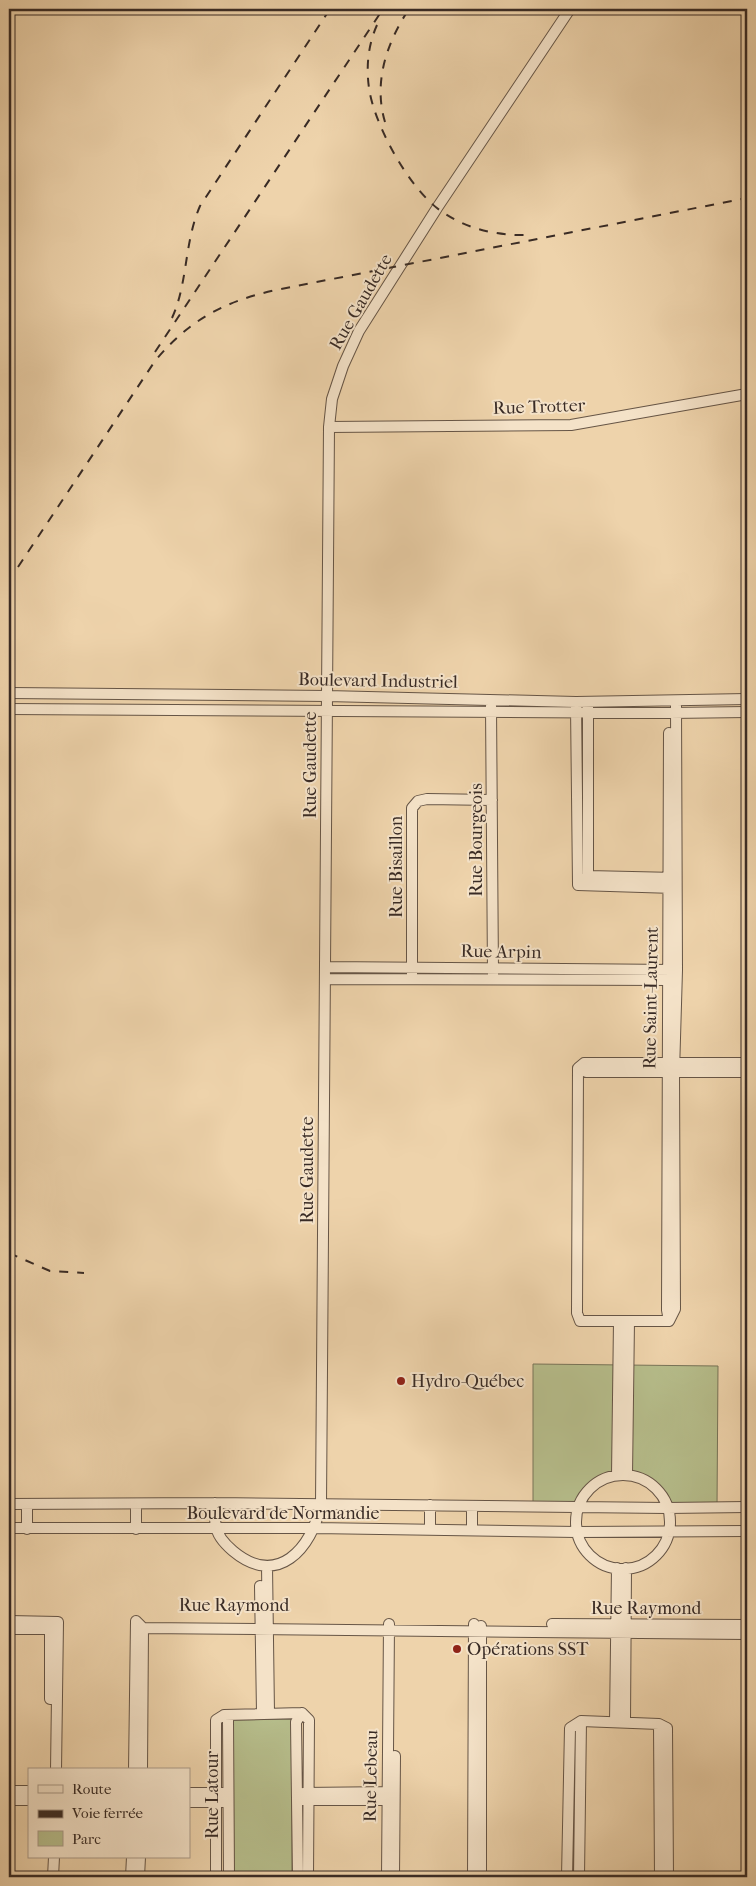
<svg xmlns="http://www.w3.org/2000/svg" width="756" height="1886" viewBox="0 0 756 1886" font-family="'IM FELL French Canon',serif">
<rect width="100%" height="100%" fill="#eed3ab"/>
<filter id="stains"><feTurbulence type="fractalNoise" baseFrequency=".004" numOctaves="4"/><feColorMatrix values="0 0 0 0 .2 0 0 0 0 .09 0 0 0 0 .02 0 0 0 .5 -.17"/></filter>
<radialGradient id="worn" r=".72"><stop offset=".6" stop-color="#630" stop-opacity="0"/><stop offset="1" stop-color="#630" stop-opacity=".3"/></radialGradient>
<path fill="#b6bd8b" stroke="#787458" d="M533,1364L718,1366L717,1507L668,1508C665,1502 662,1492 657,1487C631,1462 594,1475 579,1505H533Z
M292,1719V1877H228L229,1720Z"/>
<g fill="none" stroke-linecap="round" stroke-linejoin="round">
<g stroke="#665546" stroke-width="12">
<path id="minor" d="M329,427L571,425L747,394
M9,693L327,696L576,702L747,699
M491,706L493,974
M576,706L578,885
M588,707V876
M9,709L670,713L747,712
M584,879L588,876L676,878
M578,885L674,888
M325,967L674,970
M412,974V808L418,801L427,799L492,800
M325,979L674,980
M586,1072H747
M669,1321L675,1309L674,1072L677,970L676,706
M669,1321L667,1310L669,733
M669,1321H580L577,1313L578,1068L584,1063H747
M617,1475L619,1321
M627,1475L629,1321
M576 1522a47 47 0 1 1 94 0a47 47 0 1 1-94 0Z
M215,1503C216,1511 214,1519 216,1526C217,1536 226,1545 233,1551C277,1588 312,1549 321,1504L329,427L332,399L343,366L359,331L437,208L570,9
M9,1504L215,1503L667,1508L747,1507
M27,1504V1529
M136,1505V1529
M430,1505V1530
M472,1506V1530
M9,1528H315L577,1532L747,1531
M267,1566L269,1713
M260,1586L262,1713
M9,1621L58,1622L56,1770
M136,1621L143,1628L747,1634
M552,1624L747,1625
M9,1629H50V1699
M224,1715L228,1720L229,1877
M615,1722L617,1568
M625,1722L626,1568
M659,1724L660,1877
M134,1770L136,1621
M142,1770L143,1628
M9,1791H29
M189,1793H223
M303,1793L394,1792
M9,1800H29
M303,1800H391
M189,1802H223
M53,1877L54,1857
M131,1877L132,1857
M139,1877L140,1857
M216,1877V1720L224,1715L302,1713L309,1720L308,1877
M298,1877L296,1722L302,1713
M387,1877L389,1624
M394,1877L395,1756
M473,1877L474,1624
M481,1877V1626
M567,1877L570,1728L581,1721L659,1724L667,1728L668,1877
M579,1877L581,1721"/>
</g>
<use href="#minor" stroke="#f4e2c8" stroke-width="10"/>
<path stroke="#392b25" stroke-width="2" stroke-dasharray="9 9" stroke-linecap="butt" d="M377,25C368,45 366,67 369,88C374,125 410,190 441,211C468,230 498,236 531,235
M385,122C373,82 387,42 409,9
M172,318C188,283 184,243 200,206L330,9
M155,352L383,9
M18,567L155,361C189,320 225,301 276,290L747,198
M9,1253L50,1271L84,1273"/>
</g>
<g fill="#8f2418" stroke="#f4e2c8" stroke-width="2">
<circle cx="401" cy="1381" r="5"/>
<circle cx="457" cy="1649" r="5"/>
</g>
<g text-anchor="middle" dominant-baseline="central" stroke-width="4" stroke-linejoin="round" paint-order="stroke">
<g font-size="18" fill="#392b25" stroke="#f4e2c8">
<text transform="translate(361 302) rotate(-60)">Rue Gaudette</text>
<text transform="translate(539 407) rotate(-2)">Rue Trotter</text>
<text transform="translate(378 681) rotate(1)">Boulevard Industriel</text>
<text transform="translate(310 765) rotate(-90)">Rue Gaudette</text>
<text transform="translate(476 840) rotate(-90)">Rue Bourgeois</text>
<text transform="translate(396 867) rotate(-90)">Rue Bisaillon</text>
<text transform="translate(501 952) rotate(1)">Rue Arpin</text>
<text transform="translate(651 998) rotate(-89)">Rue Saint-Laurent</text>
<text transform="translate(307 1170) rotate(-90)">Rue Gaudette</text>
<text x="283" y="1513">Boulevard de Normandie</text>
<text x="234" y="1605">Rue Raymond</text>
<text x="646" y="1608">Rue Raymond</text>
<text transform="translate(371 1776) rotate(-89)">Rue Lebeau</text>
<text transform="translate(212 1795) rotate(-90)">Rue Latour</text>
</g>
<g font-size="18" fill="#392b25" stroke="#f4e2c8" text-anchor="start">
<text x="411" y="1381">Hydro-Québec</text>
<text x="467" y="1649">Opérations SST</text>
</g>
</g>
<rect width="756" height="1886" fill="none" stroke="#eed3ab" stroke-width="30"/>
<rect x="10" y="10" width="736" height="1866" fill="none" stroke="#392b25" stroke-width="2.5"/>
<rect x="15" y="15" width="726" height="1856" fill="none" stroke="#392b25"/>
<rect x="28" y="1768" width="162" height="90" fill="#f4e2c8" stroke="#a99987"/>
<rect x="38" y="1785" width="25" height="8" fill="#f4e2c8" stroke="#a99987"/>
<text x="72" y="1794" font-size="15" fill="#392b25">Route</text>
<rect x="38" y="1810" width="25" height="8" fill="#392b25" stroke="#a99987"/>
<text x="72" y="1818" font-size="15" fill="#392b25">Voie ferrée</text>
<rect x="38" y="1831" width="25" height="15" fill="#b6bd8b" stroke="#a99987"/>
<text x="72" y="1844" font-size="15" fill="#392b25">Parc</text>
<rect width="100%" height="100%" filter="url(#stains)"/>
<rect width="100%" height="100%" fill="url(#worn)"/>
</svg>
